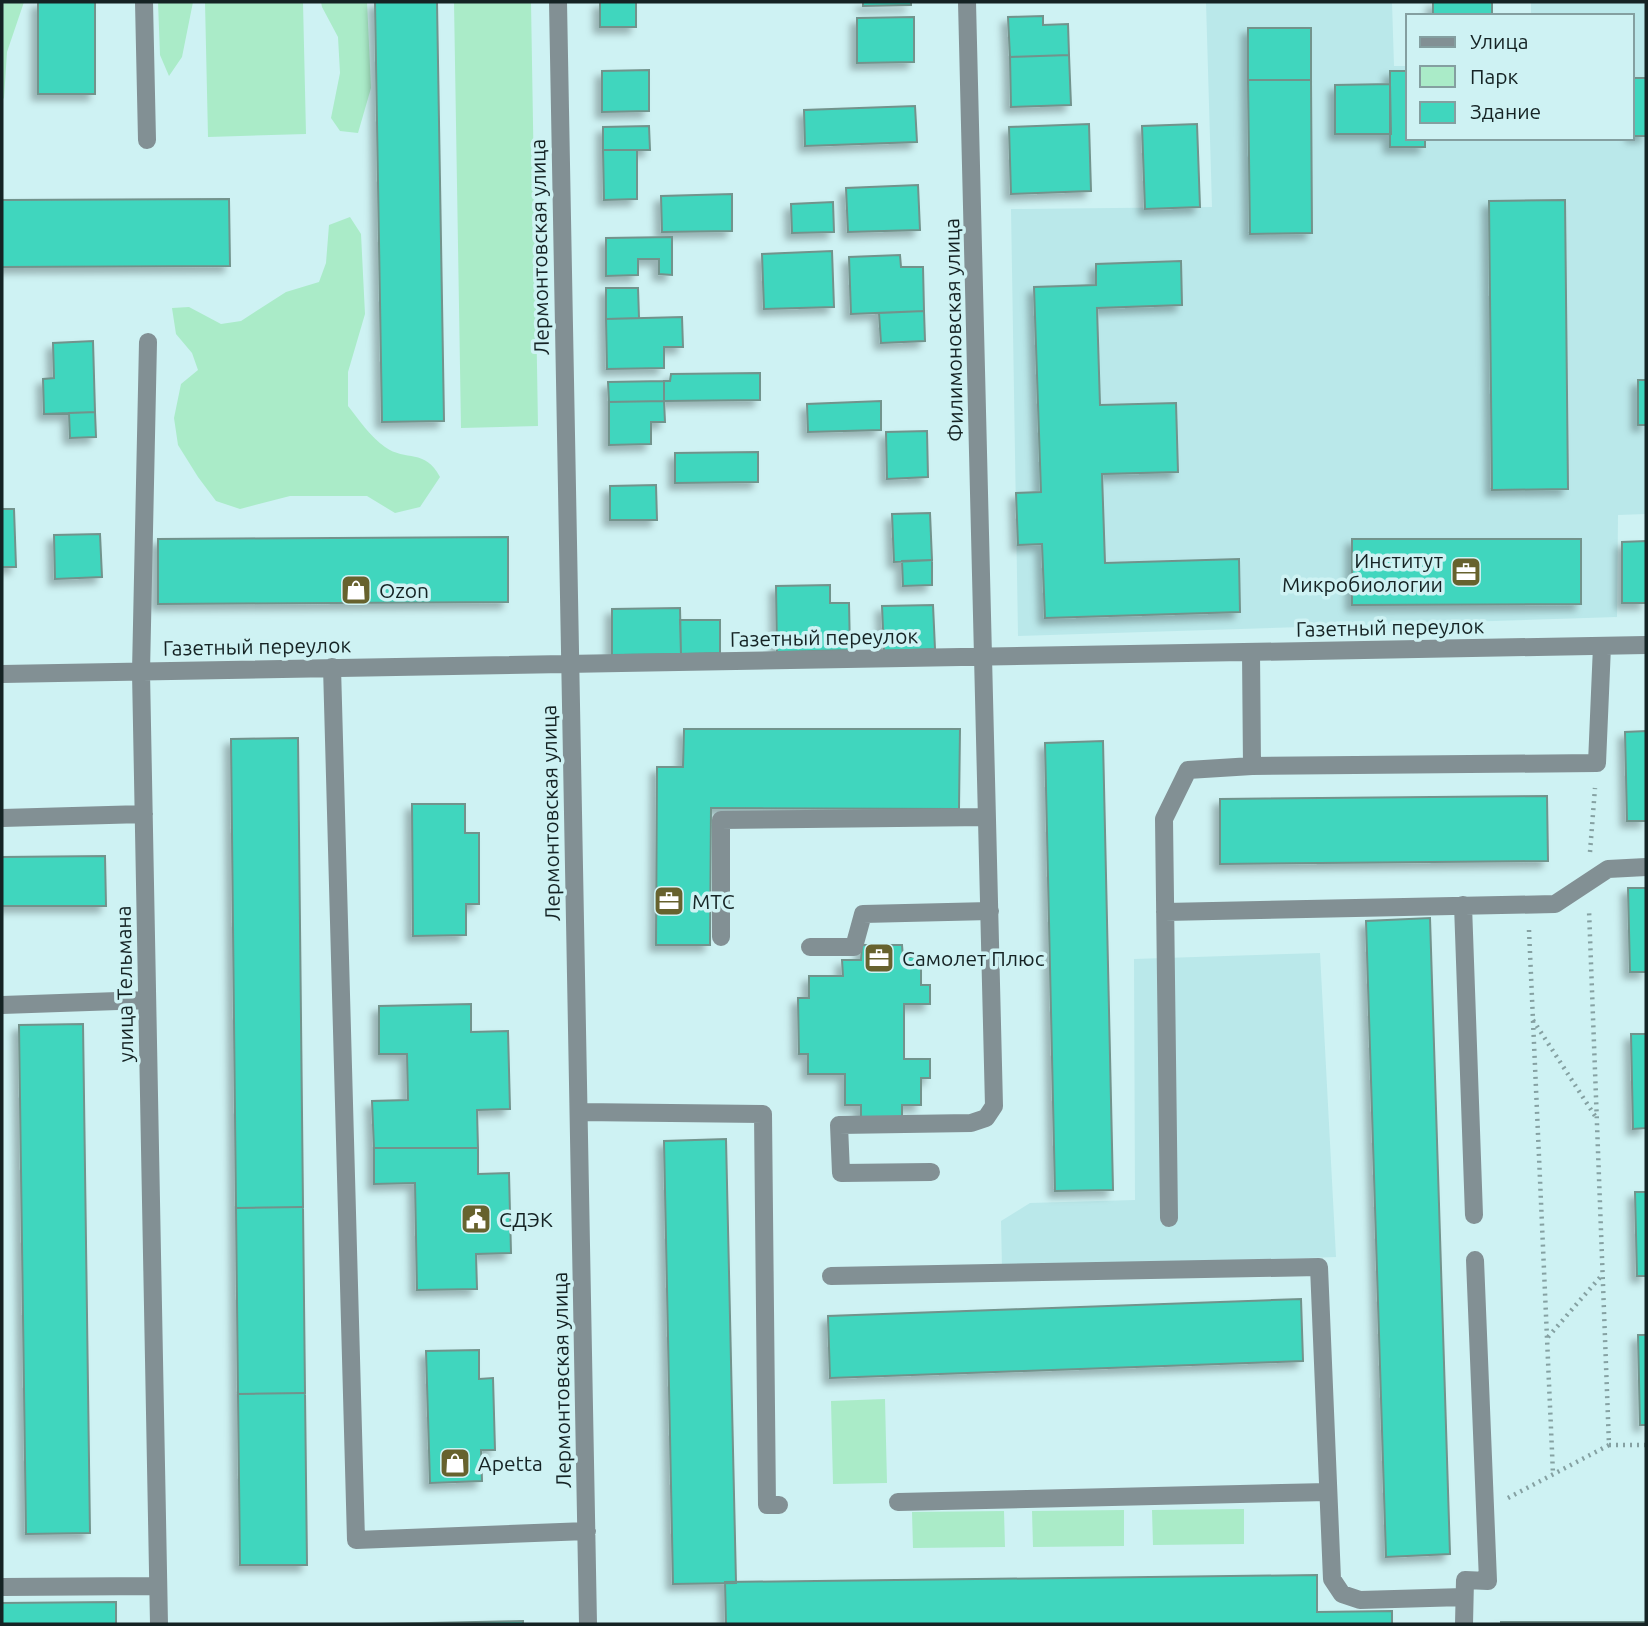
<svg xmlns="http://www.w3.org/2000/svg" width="1648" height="1626" viewBox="0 0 1648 1626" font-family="Ubuntu,sans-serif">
<defs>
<filter id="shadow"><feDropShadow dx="-6" dy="6" stdDeviation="3.5" flood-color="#0004"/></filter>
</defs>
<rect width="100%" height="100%" fill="#cef2f3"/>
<path fill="#bae8ea" d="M1206,2H1392L1394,66H1408V138H1632V16H1531V2H1646V514L1618,515L1617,617L1018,636L1011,209L1212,207Z
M1320,953L1336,1257L1002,1268L1001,1221L1030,1203L1135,1200L1134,959Z"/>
<path fill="#aaebc8" d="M2,2H24L7,52L4,98L2,100Z
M158,2H193L182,57L169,76L160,55Z
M205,2H303L306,134L208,137Z
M321,2H367L371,88L358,133L340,131L331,118L340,73L338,37L322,7Z
M454,2H531L538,426L461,428Z
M350,217L361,234L365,314L348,372V406C359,420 370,436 385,447C406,462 425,448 440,477L420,507L395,513L367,496H290L240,509L216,501L198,477L178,445L174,418L181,384L198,370L192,353L176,334L172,308L189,307L221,324L241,321L286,292L319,282L326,263L329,225Z
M885,1399L887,1483L833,1484L831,1401Z
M1244,1509V1544L1153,1545L1152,1510Z
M1124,1510V1546L1033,1547L1032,1511Z
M1004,1511L1005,1547L913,1548L912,1512Z"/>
<path fill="#40d6be" stroke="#72938c" stroke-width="2" filter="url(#shadow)" d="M38,2H95V94H38Z
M375,2H437L444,421L382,422Z
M600,2H636V27H600Z
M863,2H911V5L863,6Z
M1433,2H1492V16H1433Z
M1043,16V25L1068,24L1069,55L1010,57L1008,17Z
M914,17V62L857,63V18Z
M1248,28H1311V80H1248Z
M1069,55L1071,105L1011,107L1010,57Z
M649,70V111L602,112V71Z
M1390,71H1408V138H1425V147H1390Z
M1632,78H1646V136H1632Z
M1248,80H1311L1312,233L1250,234Z
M1390,84L1391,134H1335V85Z
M915,106L917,142L805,146L804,110Z
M1089,124L1091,191L1011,194L1009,127Z
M1197,124L1200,207L1145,209L1142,126Z
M649,126L650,150H603V127Z
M603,150H637V199L604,200Z
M918,185L920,230L848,232L846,188Z
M732,194V231L662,232L661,196Z
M229,199L230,266L2,267V200Z
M1565,200L1568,489L1492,490L1489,201Z
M833,202L834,232L792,233L791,204Z
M672,237V275L659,274V259H638V275L606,276V238Z
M832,251L834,307L764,309L762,254Z
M900,255L901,267H923L924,311L851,314L849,257Z
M1181,261L1182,305L1097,308L1100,405L1176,403L1178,472L1102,474L1105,563L1239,559L1240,612L1045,618L1042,544L1018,545L1016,493L1041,492L1034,287L1096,285V264Z
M606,288H638L639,318L606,319Z
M924,311L925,341L881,343L879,313Z
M682,317L683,347H664V368L607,369L606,319Z
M93,341L95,412L44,414L43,379L54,378L53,343Z
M760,373V400L664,401V381H670L671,374Z
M1638,380H1646V425H1638Z
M664,381V401L609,402L608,382Z
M664,401L665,422H651V444L609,445V402Z
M881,401V430L808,432L807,404Z
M95,412L96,437L70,438L69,413Z
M927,431L928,477L887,479L886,432Z
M758,452V482L675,483V453Z
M656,485L657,520H610V486Z
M2,509H14L16,567H2Z
M930,513L932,560L894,562L892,514Z
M100,534L102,577L55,579L54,535Z
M508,537V602L158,604V539Z
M1352,539H1581V604L1352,605Z
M1646,541V603H1622V542Z
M932,560V585L903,586L902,561Z
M830,585V603H849L850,650L777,652L776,586Z
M933,605L935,649L884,651L882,606Z
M680,608L681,654L612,655V609Z
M680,620H720V653L681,654Z
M684,729H960L959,809L711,808L710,945H656L657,767H683Z
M1646,731V821H1627L1625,732Z
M298,738L303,1207L236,1208L231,739Z
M1103,741L1113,1190L1055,1191L1045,743Z
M1547,796L1548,861L1220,864V799Z
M412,804H465V833H479V904H466V935L413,936Z
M105,856L106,906H2V857Z
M1628,888H1646V972H1630Z
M1430,918L1450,1554L1386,1557L1366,921Z
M862,945H902L903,957H921V985H930V1004H904V1059H930V1078H921V1105H902V1117H861V1105H845V1074H808V1054H799L798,998H809V976H843L842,960H861Z
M471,1004V1032L508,1031L510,1109L477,1110L478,1148H374L372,1101L408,1100L407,1054H379V1006Z
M83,1024L90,1533L26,1534L19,1025Z
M1631,1034H1646V1128L1633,1129Z
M726,1139L736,1583L673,1584L664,1141Z
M374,1148H478V1174L509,1173L511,1253L476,1254L477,1289L417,1290L415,1183L374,1184Z
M1635,1192H1646V1276H1637Z
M303,1207L305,1393L238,1394L236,1208Z
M1301,1299L1303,1361L830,1378L828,1316Z
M1638,1335H1646V1425H1640Z
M479,1350V1379L493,1378L495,1450H481L482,1481L430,1483L426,1351Z
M305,1393L307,1565H240L238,1394Z
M1317,1575V1612L1392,1611V1624H726L725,1582Z
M116,1602V1624H2V1603Z
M523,1621V1624H379Z
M1501,1622H1646V1624H1501Z"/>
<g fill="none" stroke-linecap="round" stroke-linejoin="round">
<path stroke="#85a1a2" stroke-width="4.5" stroke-dasharray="2 5" stroke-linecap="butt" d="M1590,852L1595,788
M1529,930L1553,1474
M1533,1020L1597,1119
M1548,1337L1602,1275
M1609,1445H1646
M1508,1498L1609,1445L1589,910"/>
<path stroke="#829094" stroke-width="18" d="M144,2L147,140
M558,2L588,1624
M148,342L141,672L159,1624
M1251,652L1252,766
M332,667L356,1540L587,1531
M2,674L1646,645
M2,818L144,814
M1463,905L1474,1215
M1165,912L1555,904L1608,869L1646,867
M721,937V820L987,817
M810,947H854L863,914L990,911
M2,1005L147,1000
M579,1112L763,1114L767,1505H779
M931,1172L841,1173L839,1125L971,1123L986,1118L994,1106L967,2
M1169,1218L1164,819L1188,770L1252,766L1597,763L1602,646
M831,1276L1319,1267L1332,1579L1342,1594L1360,1600L1464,1597
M898,1502L1328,1492
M2,1587L157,1586
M1464,1624L1465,1580L1488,1581L1475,1260"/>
</g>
<defs>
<g id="office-square" transform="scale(1.575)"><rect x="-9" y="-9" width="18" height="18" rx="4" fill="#67622e" stroke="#cef2f3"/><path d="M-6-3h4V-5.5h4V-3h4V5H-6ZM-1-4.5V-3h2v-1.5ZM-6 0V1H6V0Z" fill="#fff"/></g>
<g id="shop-square" transform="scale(1.575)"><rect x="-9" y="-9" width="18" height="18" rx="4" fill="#67622e" stroke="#cef2f3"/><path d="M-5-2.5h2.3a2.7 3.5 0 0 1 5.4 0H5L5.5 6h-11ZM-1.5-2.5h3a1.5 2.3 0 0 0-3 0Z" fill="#fff"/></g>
<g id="civic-square" transform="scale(1.575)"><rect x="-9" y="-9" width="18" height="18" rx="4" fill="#67622e" stroke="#cef2f3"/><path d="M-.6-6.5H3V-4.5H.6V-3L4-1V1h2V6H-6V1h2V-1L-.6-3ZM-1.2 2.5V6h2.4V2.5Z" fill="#fff"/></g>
</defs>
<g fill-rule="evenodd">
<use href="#office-square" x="1466" y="572"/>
<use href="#shop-square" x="356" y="590"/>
<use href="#office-square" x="669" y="901"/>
<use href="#office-square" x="879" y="958"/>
<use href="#civic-square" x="476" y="1219"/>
<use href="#shop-square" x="455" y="1463"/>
</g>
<g text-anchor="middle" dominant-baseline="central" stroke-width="7" stroke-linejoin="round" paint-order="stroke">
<g font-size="21" fill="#152324" stroke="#cef2f3">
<text transform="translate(539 247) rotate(-91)">Лермонтовская улица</text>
<text transform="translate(953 330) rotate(-91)">Филимоновская улица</text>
<text transform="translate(1390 627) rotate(-1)">Газетный переулок</text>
<text transform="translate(824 637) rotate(-1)">Газетный переулок</text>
<text transform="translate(257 646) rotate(-1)">Газетный переулок</text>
<text transform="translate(550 813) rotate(-91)">Лермонтовская улица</text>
<text transform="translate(124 984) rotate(-91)">улица Тельмана</text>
<text transform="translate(561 1380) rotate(-91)">Лермонтовская улица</text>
</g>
<g font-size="21" fill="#152324" stroke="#cef2f3" text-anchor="start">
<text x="1443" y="560" text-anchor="end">Институт<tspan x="1443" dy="24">Микробиологии</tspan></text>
<text x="379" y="590">Ozon</text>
<text x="692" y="901">МТС</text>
<text x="902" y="958">Самолет Плюс</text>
<text x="499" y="1219">СДЭК</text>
<text x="478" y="1463">Apetta</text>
</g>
</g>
<rect width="1648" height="1626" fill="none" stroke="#152324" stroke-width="7"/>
<rect x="1406" y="14" width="228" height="126" fill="#cef2f3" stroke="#849fa0" stroke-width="2"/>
<rect x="1420" y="37" width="35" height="10" fill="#829094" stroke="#849fa0" stroke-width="2"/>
<text x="1470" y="49" font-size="21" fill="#152324">Улица</text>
<rect x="1420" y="66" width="35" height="21" fill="#aaebc8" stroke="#849fa0" stroke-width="2"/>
<text x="1470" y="84" font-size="21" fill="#152324">Парк</text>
<rect x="1420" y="102" width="35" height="21" fill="#40d6be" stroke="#849fa0" stroke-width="2"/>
<text x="1470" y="119" font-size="21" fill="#152324">Здание</text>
</svg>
